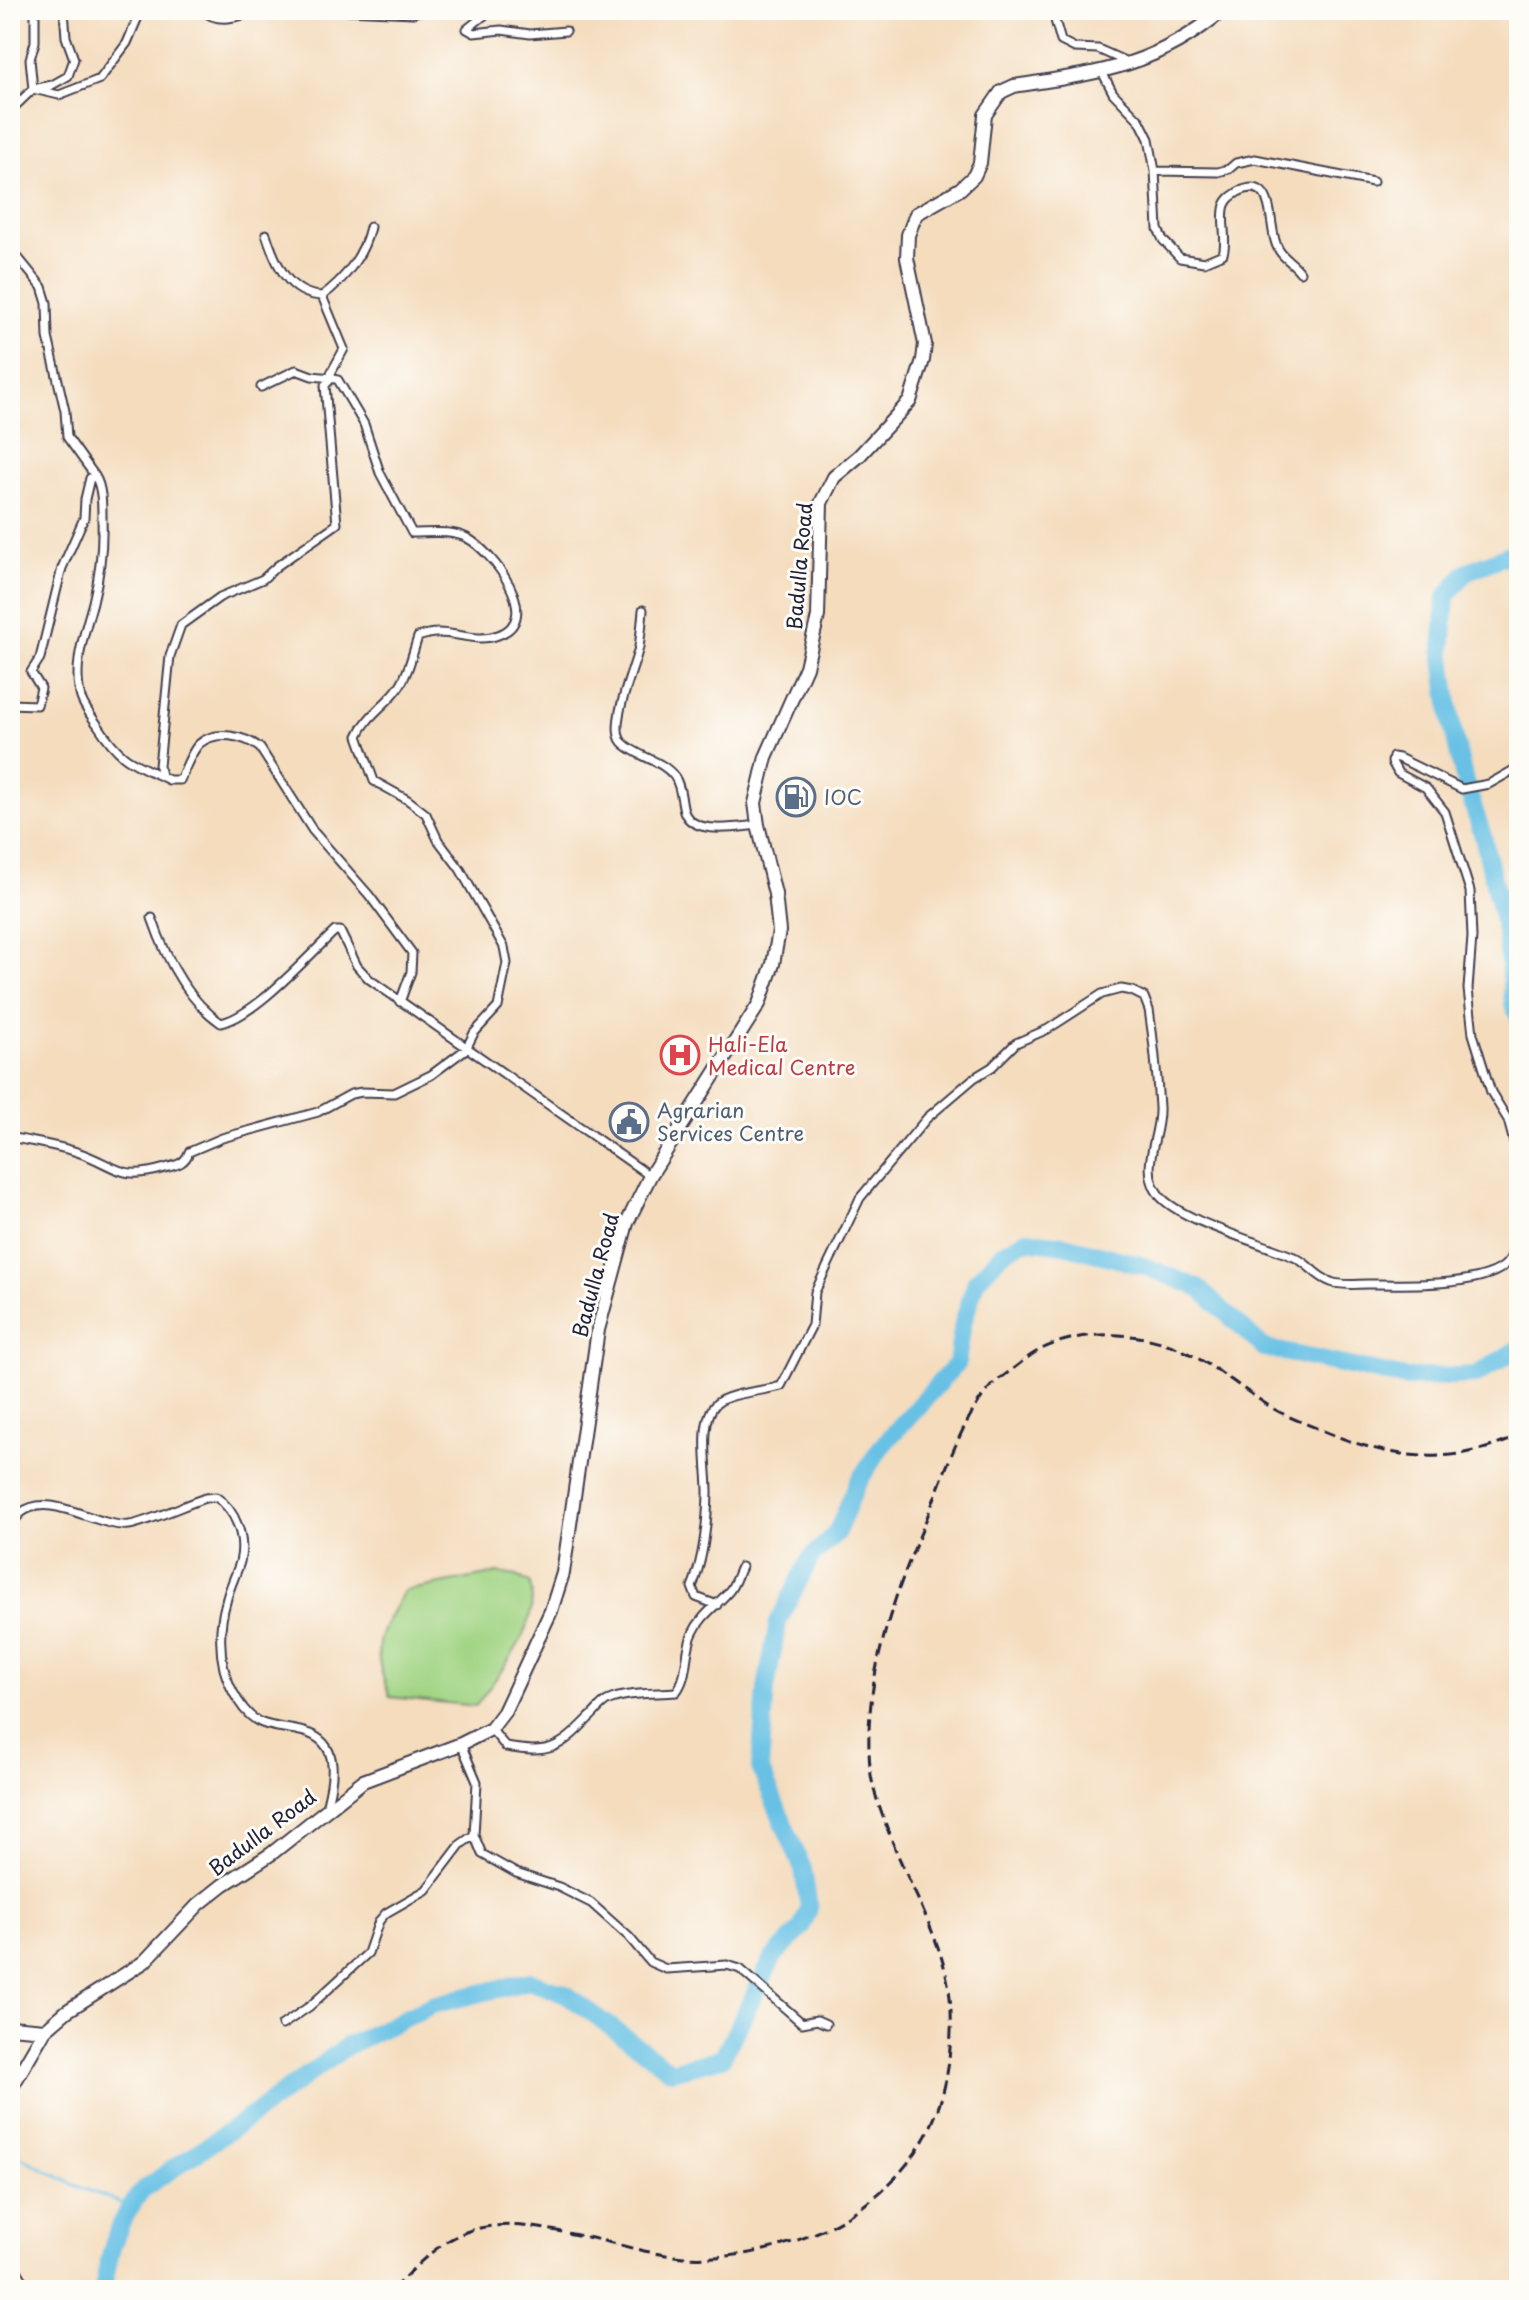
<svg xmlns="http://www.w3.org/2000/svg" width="1529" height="2300" viewBox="0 0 1529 2300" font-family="'Playpen Sans',sans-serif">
<rect width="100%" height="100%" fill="#fdfcf7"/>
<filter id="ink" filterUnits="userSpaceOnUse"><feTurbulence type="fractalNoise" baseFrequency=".0125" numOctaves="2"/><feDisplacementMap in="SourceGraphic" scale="16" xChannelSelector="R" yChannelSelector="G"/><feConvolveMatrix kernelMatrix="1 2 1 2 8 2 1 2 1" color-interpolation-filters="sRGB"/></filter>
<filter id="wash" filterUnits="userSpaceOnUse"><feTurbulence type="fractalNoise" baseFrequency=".006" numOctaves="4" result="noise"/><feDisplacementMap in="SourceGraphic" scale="32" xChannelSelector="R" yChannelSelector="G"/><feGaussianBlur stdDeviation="1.8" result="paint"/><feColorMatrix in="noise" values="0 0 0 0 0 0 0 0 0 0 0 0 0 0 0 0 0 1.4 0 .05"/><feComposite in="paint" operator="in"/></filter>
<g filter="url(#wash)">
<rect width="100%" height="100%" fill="#f4dcbd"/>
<path fill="#a0d483" stroke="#617b5f" stroke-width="2" d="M498,1573L517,1576L530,1583C541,1630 500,1670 476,1706L390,1697C369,1643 378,1638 404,1591Z"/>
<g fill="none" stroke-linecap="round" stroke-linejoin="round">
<path stroke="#68c1e5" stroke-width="3" d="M10,2151L72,2184L129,2206"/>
<path stroke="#68c1e5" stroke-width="18" d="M1519,550L1466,572L1446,597L1442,651L1452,726L1465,782L1483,836L1506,935L1513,1004L1519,1018
M103,2290C109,2252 118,2219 143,2189L254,2114L347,2046L432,2005L530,1981L566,1994L671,2071L722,2058L773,1958L801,1929L809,1908L803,1869L760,1768L766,1689L778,1622L810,1559L837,1532L857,1484L881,1447L957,1363L963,1323L976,1281L1002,1253L1026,1240L1064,1245L1144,1266L1199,1288L1264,1348L1406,1378L1476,1375L1519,1348"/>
</g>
</g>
<g filter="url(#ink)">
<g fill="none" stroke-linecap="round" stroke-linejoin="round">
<g stroke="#423e4e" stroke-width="11">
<path id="minor" d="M35,10V42L30,59L33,89L52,85L68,76L74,59L66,37L64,10
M202,10C221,26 239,15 262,10
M347,10L413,13L421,10
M479,10L486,14L467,29L474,33L501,30L530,34L566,31
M1052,10L1061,41L1075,48L1098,49L1127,62
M1102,72L1113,93L1140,121L1149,139L1155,171L1158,229L1163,240L1180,258L1204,262L1223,254C1228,238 1220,220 1225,205C1228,198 1232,196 1238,192C1279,172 1266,232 1279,250C1284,259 1294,263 1300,272
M10,111L33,89L59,95L100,79L127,43L141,10
M1155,171L1218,172L1229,169L1236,163L1255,159L1373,182
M266,234C275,262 288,295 322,296
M10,239L11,249L42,287L47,303L48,337L65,411L67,437L95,476
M261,387L296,370L312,376L332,378L331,373L344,349L322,296C345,279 364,255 370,227
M643,610C642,622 641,634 639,647C635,667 608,726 622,742C636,757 661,759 674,776C681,785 681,800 684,811C692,836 737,827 758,825
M10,704L37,705L41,688L31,672L40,658L62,568L84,518L85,499L90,478L95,476C102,487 102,504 102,518C103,546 100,574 93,602C85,632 72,666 81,698C84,707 91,716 97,724C118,756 127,761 161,776
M1519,767L1489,784L1462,789L1399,758L1393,757L1392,762L1398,773L1426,788L1445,812L1470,891L1472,937L1468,989L1473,1034L1491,1092L1508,1120L1519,1161
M152,918C165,956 186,999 221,1023C255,1016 308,956 335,931H340L357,966L369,979L650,1176
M10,1137C32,1142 55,1145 77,1152C117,1165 118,1182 165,1168C176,1165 185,1164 189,1152L222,1138L318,1112L351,1094L362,1092L394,1093L431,1075L466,1049L474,1033L498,1007L507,963L504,947L460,869L438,840L426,814L408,800L374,781L358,736C366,717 383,707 396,691C408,676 412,655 418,637C424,635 430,633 436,633C456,632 477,643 498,635C545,619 492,551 467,538C452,530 430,533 412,533L380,473L364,424L338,380L332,378L325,385L337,524L277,566L263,579L220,597L181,625L170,656L159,766L161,776L169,780H180C185,770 191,752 199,744C216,729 245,736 260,748L313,831L369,895L412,953L411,972L400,1002
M10,1528C13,1523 17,1516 21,1513C50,1490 97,1528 129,1525C145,1523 187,1504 205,1498L216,1497C236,1510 246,1538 240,1562C236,1575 229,1588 226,1602C220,1623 219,1647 224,1669C229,1687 243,1716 262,1723C275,1728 290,1728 304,1732C342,1742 333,1779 326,1808
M717,1605L696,1597L692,1587C704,1558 707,1525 708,1495C709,1473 698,1421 716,1404C727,1393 765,1391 781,1386L812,1325L815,1292L860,1198L927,1118L974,1078L992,1067L1016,1043L1048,1029L1102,994L1121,989L1132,991L1144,997L1149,1010C1154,1042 1157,1074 1159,1107C1161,1136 1138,1168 1159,1195C1180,1221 1263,1243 1296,1258C1309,1264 1316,1277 1331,1282C1341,1286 1356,1284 1367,1284C1398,1284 1487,1288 1508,1262C1519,1248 1517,1210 1519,1191
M491,1729L506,1747C549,1754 558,1750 589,1718C595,1713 600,1705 607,1701C627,1692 655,1694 676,1692C689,1676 684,1652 693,1633C701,1615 718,1605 730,1590C735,1583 737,1575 741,1567
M461,1744L477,1782L474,1835L482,1854L516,1873L559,1887L591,1903L629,1937L650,1962L666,1969L727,1965L740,1969L802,2023L817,2020L826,2024
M282,2025L310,2006L368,1953L379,1921L386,1913L426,1890L461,1844L474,1835"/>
</g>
<g stroke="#423e4e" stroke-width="16">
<path id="primary" d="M10,2027L45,2030"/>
</g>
<g stroke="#423e4e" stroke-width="16">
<path id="trunk" d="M10,2090L45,2030L67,2011L144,1962L199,1904L223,1885L271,1854L363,1781L461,1744L491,1729L504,1712L551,1611L563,1573L598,1330L627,1223L650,1176L759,1004L773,964L779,931L775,894L758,825L755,803L766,757L806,667L818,616L821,503L834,477L859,456L910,401L923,360L925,344L907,258L908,235L916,214L960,189L974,176L980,163L985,115L1001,92L1014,86C1099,73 1155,67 1223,10
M10,2264L26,2290"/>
</g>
<use href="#minor" stroke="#fff" stroke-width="7"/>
<use href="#primary" stroke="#fff" stroke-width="12"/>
<use href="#trunk" stroke="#fff" stroke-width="12"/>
<path stroke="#22223b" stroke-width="3" stroke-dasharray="12 6" stroke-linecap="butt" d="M392,2290C412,2270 434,2246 461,2234C501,2217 546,2229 587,2237C619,2244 652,2255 684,2257C758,2261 839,2235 892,2181C926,2146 944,2107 949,2059C952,2029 953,2000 945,1970C933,1923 906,1879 889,1833C881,1811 872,1790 870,1767C863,1688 889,1609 919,1537C939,1491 958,1423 991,1386C998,1379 1007,1374 1014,1368C1022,1362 1030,1355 1038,1351C1074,1331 1126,1331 1164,1343C1204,1356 1238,1387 1274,1409C1288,1417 1304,1423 1319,1429C1389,1459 1447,1468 1519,1436"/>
</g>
</g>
<defs>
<g id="fuel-ring" transform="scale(2)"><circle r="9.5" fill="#fdfcf7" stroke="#5c6f8a" stroke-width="1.5"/><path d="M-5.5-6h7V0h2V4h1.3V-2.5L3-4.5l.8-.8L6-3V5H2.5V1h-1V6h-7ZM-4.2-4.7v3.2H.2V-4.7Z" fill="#5c6f8a"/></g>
<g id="hospital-ring" transform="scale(2)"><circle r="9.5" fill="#fdfcf7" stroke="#e0444e" stroke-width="1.5"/><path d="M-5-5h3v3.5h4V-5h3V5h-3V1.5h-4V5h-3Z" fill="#e0444e"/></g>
<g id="civic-ring" transform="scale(2)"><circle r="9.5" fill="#fdfcf7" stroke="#5c6f8a" stroke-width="1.5"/><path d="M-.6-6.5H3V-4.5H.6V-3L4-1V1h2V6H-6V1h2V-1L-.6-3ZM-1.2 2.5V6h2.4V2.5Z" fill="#5c6f8a"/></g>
</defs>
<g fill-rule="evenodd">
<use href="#fuel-ring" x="796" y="797"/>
<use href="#hospital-ring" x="680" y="1055"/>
<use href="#civic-ring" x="629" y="1122"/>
</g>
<g text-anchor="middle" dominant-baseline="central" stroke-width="6" stroke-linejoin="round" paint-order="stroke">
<g font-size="20" fill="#22223b" stroke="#fdfcf7">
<text transform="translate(799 566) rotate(-85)">Badulla Road</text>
<text transform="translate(595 1275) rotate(-75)">Badulla Road</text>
<text transform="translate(262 1832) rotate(-37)">Badulla Road</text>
</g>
<g font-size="20" fill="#4e5e75" stroke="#fdfcf7" text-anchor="start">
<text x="824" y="797">IOC</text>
<text x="657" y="1110">Agrarian<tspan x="657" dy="23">Services Centre</tspan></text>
</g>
<g font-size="20" fill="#be3a42" stroke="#fdfcf7" text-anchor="start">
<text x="708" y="1044">Hali-Ela<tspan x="708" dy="23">Medical Centre</tspan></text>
</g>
</g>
<rect width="1529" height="2300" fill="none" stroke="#fdfcf7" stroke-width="40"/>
</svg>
